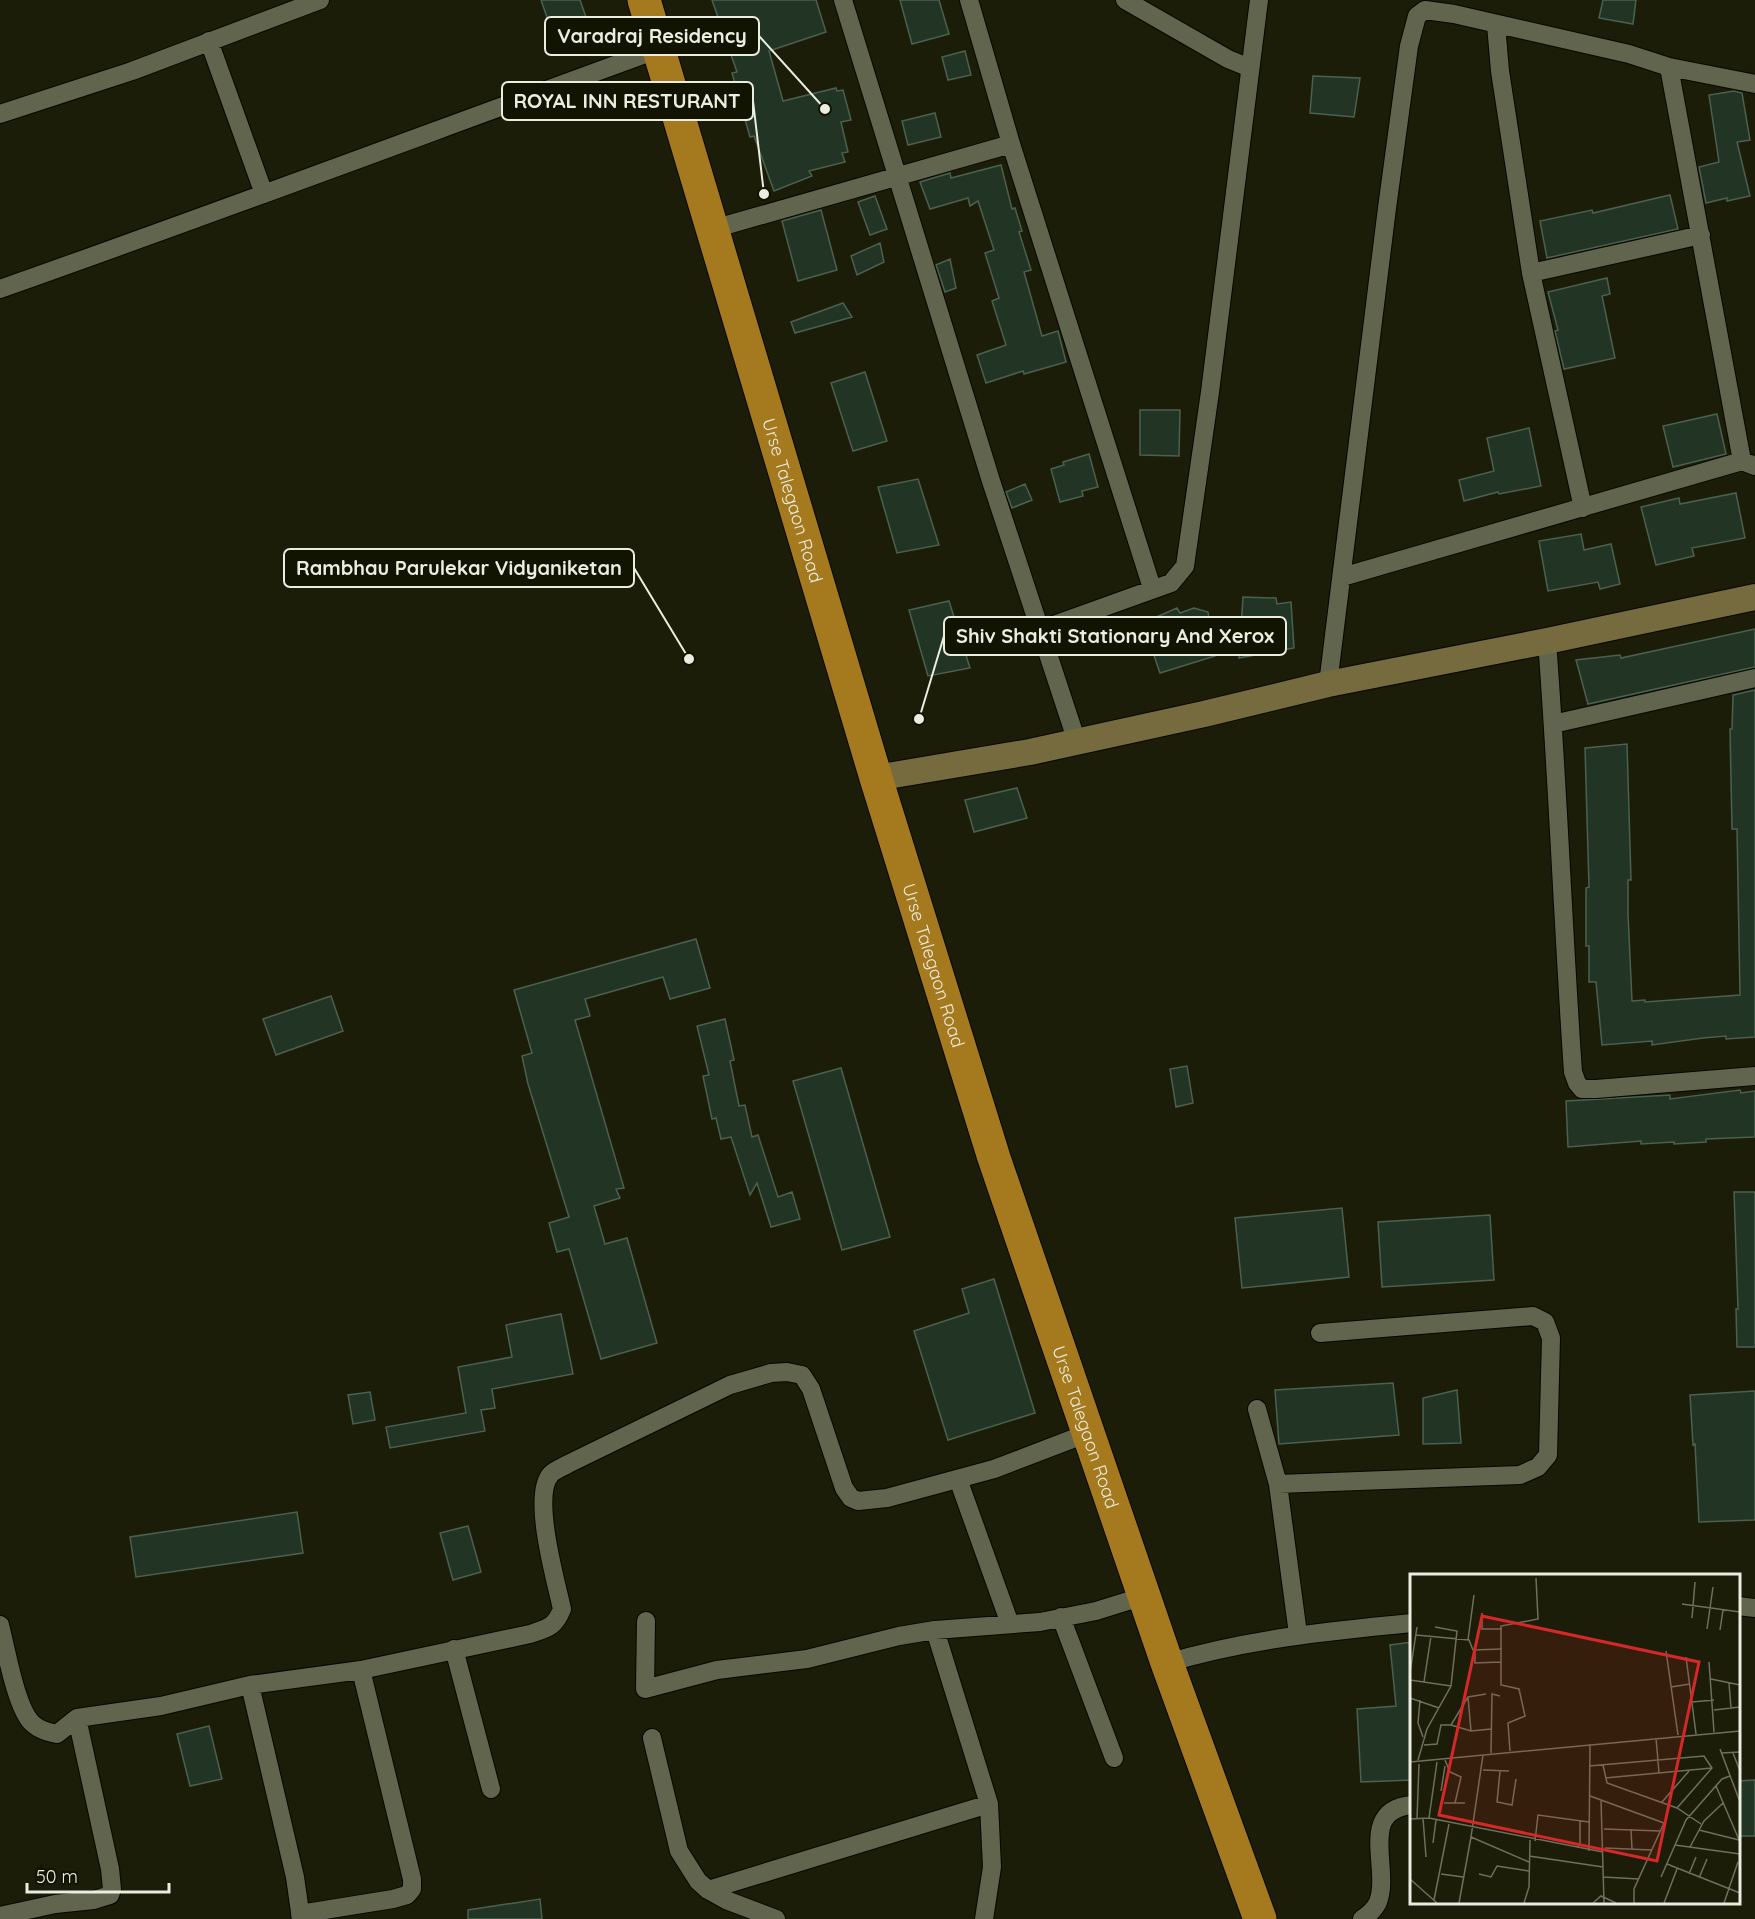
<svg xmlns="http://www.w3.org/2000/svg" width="1755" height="1919" viewBox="0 0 1755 1919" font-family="Quicksand,sans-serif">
<rect width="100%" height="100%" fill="#1b1d08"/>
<path fill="#223525" stroke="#4c604f" stroke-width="1.5" d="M541,0H580L587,20L552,32Z
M712,0H816L826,32L769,51L783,101L836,88L837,91L843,90L851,120L841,122L848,152L842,153L845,162L809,171L812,176L774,191L754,136L750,137L732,73L737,72Z
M900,0H939L949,34L912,44Z
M1603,0H1636L1633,24L1599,18Z
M965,51L971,75L948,80L942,57Z
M1313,76L1360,78L1354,117L1310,113Z
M1734,91L1742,93L1750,140L1737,142L1750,196L1727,201V198L1706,203L1699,167L1719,162L1709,95Z
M935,113L941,137L908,145L902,121Z
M1001,165L1012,209L1015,208L1022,231L1019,232L1031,270L1024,272L1042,336L1058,331L1066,362L1024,374L1023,371L986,383L977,355L1006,345L992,301L999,298L985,253L994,250L978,201L970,206L968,198L930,209L920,182L950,173L951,178Z
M1670,195L1678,229L1547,258L1540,221L1592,210L1593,213Z
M875,196L887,229L870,235L858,202Z
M821,210L837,270L798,281L782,221Z
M880,243L884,262L857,275L851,256Z
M950,259L956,288L945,292L936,265Z
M1607,278L1610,294L1602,296L1615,358L1564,369L1555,331L1558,330L1548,292Z
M843,303L852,317L795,333L791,322Z
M865,372L887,441L853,451L831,383Z
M1140,410H1180L1179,456L1140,455Z
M1717,414L1726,454L1673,467L1663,426Z
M1529,428L1541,486L1499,494L1498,492L1464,501L1459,480L1494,471L1487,438Z
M1089,454L1098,487L1082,491L1083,496L1060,502L1051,469L1064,465L1063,462Z
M918,479L939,545L897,553L878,487Z
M1025,484L1032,500L1012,508L1006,492Z
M1736,493L1745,538L1692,548L1694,556L1656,565L1641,507L1679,498L1680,504Z
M1581,534L1584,550L1611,544L1620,584L1600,589L1598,582L1548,591L1539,541Z
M1243,597L1276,598L1277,604L1291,602L1294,648L1239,658Z
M949,601L970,668L928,676L909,610Z
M1177,608L1180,613L1194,608L1208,612L1215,656L1160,673L1143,623Z
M1755,629V667L1588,704L1576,660L1620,655L1621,658Z
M1755,690V1037L1726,1039V1036L1703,1038L1652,1045V1041L1602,1045L1596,982H1589V946H1586V888L1589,887L1585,748L1627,744L1631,880H1628V914L1632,1001L1645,1000V1002L1740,995L1737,829H1732L1730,729H1732L1733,695Z
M1017,788L1027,818L974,832L965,800Z
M696,939L710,988L670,999L663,977L585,999L590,1016L575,1020L624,1188L616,1189L620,1198L594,1206L605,1244L627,1238L657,1343L601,1359L569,1249L557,1252L549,1223L569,1217L528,1084L522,1056L532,1053L514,990Z
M331,996L343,1031L276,1055L263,1019Z
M725,1019L734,1060L730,1061L739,1106L745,1105L752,1137L758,1135L778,1197L792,1192L800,1219L771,1227L757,1183L750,1195L731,1137L721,1139L716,1118L712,1119L703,1076L709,1075L697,1026Z
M1187,1066L1193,1103L1176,1107L1170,1069Z
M841,1068L890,1237L842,1250L793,1081Z
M1740,1090L1741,1093L1755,1091V1137L1706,1139V1142L1674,1144V1142L1641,1144V1141L1568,1147L1566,1101L1670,1095V1099Z
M1734,1192H1755V1347H1737L1736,1309H1738Z
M1342,1208L1349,1277L1242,1288L1235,1218Z
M1490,1215L1494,1280L1382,1287L1378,1222Z
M994,1279L1035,1413L948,1440L914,1331L969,1313L962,1289Z
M561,1314L573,1374L492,1389L495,1408L481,1410L485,1431L390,1448L386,1427L466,1413L458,1367L512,1357L506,1325Z
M1393,1383L1399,1435L1279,1444L1275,1390Z
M1457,1390L1461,1443L1423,1444V1398Z
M1755,1391V1520L1699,1522L1695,1444L1693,1445L1690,1395Z
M370,1392L375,1420L353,1424L348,1395Z
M297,1512L303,1553L136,1577L130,1537Z
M468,1526L481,1572L453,1580L440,1533Z
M1412,1642V1780L1361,1782L1357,1709L1396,1706L1390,1645Z
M209,1726L222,1779L190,1786L177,1734Z
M1755,1780V1836H1738V1781Z
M540,1899L542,1919H468V1910Z"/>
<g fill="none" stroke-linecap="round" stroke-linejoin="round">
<g stroke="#060700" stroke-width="20">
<path id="street" d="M843,0L991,481L1077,742
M969,0L1011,144L1152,588
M1125,0L1228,59L1250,68
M1496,25L1500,71L1531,273L1583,508
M209,41L264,194
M1669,67L1742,461
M0,114L132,71L320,0
M713,229L1011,144
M1531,273L1701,235
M0,289C221,211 439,129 659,49
M1342,577L1742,461L1755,466
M1040,630L1171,583L1185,566L1210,392L1259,0
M1547,641C1558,785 1563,929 1573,1072L1577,1083L1582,1089H1596L1755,1076
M1328,684L1387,208L1409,46L1417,16L1425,10L1454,14L1629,54L1669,67L1755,84
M1553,724L1755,678
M1257,1409L1278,1484L1298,1634
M958,1479L1010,1624
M1278,1484L1520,1475L1538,1467L1548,1455L1551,1338L1545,1322L1533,1316L1320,1333
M1738,1606L1755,1608
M1061,1617L1114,1758
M646,1621L645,1689L717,1670L807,1659L899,1636L935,1630L1040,1622L1096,1611L1144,1596
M0,1625C6,1648 16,1708 32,1723C39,1730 48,1732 57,1734L77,1718L161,1706L250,1685L361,1670L530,1634C548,1628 555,1627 562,1609C556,1581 531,1495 551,1474C555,1470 563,1467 568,1464L730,1385L771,1373L787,1372L802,1375L811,1389L844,1488L851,1498L858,1501L887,1498L994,1469L1088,1433
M935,1630L989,1804L992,1867L984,1919
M454,1649L491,1789
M1167,1663C1247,1639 1329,1631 1412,1623
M250,1685L295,1877L301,1919
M652,1738L679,1851L698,1881L708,1890L726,1900L776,1919
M708,1890L989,1804
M300,1914L393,1899L407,1895L412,1889V1879L361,1670
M0,1916L55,1904L94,1900L110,1895L112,1889L110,1869L77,1718
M1362,1919C1368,1915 1375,1909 1378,1902C1391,1869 1357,1810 1412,1805"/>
</g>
<g stroke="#060700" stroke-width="28">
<path id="secondary" d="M876,778L1030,752L1204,714L1328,684L1547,641L1755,597"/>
</g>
<g stroke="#060700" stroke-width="35">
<g id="highway">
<path id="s1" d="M644,0L876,778L994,1158L1167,1663L1260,1919"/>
</g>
</g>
<use href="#street" stroke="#61654d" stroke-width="18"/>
<use href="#secondary" stroke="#756b3f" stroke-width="26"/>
<use href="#highway" stroke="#a5791e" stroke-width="33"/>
</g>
<g text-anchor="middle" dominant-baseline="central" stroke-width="4.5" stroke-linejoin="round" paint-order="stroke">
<g font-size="18" fill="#eaeddf" stroke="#121402">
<text stroke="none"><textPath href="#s1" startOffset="522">Urse Talegaon Road</textPath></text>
<text stroke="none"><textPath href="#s1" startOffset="1008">Urse Talegaon Road</textPath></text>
<text stroke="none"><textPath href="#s1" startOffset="1494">Urse Talegaon Road</textPath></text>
</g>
</g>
<g transform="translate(1410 1574)">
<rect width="330" height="330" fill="#1b1d08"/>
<path fill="none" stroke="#6e705e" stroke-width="1.5" d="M272,30L330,38M72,39V55H92M282,44L285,8M297,55L303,13M310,56L313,36M6,61L59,66L63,76L92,75M58,66L64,21M65,76V89L91,88M256,77L268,161M276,83L286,160M299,88L304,158M0,99L7,53M301,105L330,111M0,106L41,112M14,108L21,62M319,109L321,134M261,113L280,110M58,123L61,157M0,124L29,134M10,126L8,149L13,163M282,128L304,126M304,136L330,133M41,151L61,157L81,155M246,164L249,199M14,171L27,170L31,151H41L58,123L76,120M310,175L330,228M100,177L98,149L115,142L109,115L91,111V52L128,45L126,4M81,179L82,120L90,122M311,179L330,178M323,179L330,197M73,181L61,263L119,288M8,186L17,155L41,112L47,57L25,53M35,186L40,198L51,203L45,229M0,188L330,157M193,191L197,209L267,234L291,250M179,192L294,182L302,194L267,234M73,196L99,197M90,197L87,228L102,231L106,205M195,204L302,194M306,212L330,268M31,217L35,192M180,222L254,249L224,315V329M191,226L194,329M252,228L279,197M34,229H55M7,244L9,190M13,244L16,283M19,244L27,188M0,245L19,244L193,278M194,255L250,257M221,255L222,275M289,256L329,266M125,267L128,241L179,248M23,269L26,246M265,271L330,280M167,273L170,271V247M280,273L294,247L313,229M195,274L242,276M179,277L180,170M119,282L193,293M257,290L330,319M31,300L53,303M69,300L81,303L87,292L119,297M279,300L286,283M193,303L229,305M251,303L276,246L312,205L320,202M289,304L297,285M0,305L27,329M24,326L39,250M49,329L61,263M114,329L119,313L120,266M183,329L191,322L206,329M254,329L267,295M314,329L328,288"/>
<path fill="#d62828" fill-opacity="0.15" stroke="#d62828" stroke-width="3" d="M72,42L289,88L247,287L29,241Z"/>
<rect width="330" height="330" fill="none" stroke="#eaeddf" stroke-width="3"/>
</g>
<path fill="none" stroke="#eaeddf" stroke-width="2" d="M825 109L759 36M764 194L753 101M689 659L634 568M919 719L944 636"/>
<g fill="#eaeddf" stroke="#121402" stroke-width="2">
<circle cx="825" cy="109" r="6"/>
<circle cx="764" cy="194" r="6"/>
<circle cx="689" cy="659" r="6"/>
<circle cx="919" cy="719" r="6"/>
</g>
<g fill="#121402" stroke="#eaeddf" stroke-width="2">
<rect x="545" y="17" width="214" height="38" rx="6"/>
<rect x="502" y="82" width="251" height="38" rx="6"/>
<rect x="284" y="549" width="350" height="38" rx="6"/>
<rect x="944" y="617" width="342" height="38" rx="6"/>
</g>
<g font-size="20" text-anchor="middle" font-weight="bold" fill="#eaeddf">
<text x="652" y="43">Varadraj Residency</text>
<text x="627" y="108">ROYAL INN RESTURANT</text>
<text x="459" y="575">Rambhau Parulekar Vidyaniketan</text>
<text x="1115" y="643">Shiv Shakti Stationary And Xerox</text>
</g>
<path d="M27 1883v9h142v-9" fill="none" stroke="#eaeddf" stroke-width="3"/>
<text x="36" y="1883" font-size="18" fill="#eaeddf" stroke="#121402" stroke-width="4.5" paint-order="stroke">50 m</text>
</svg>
